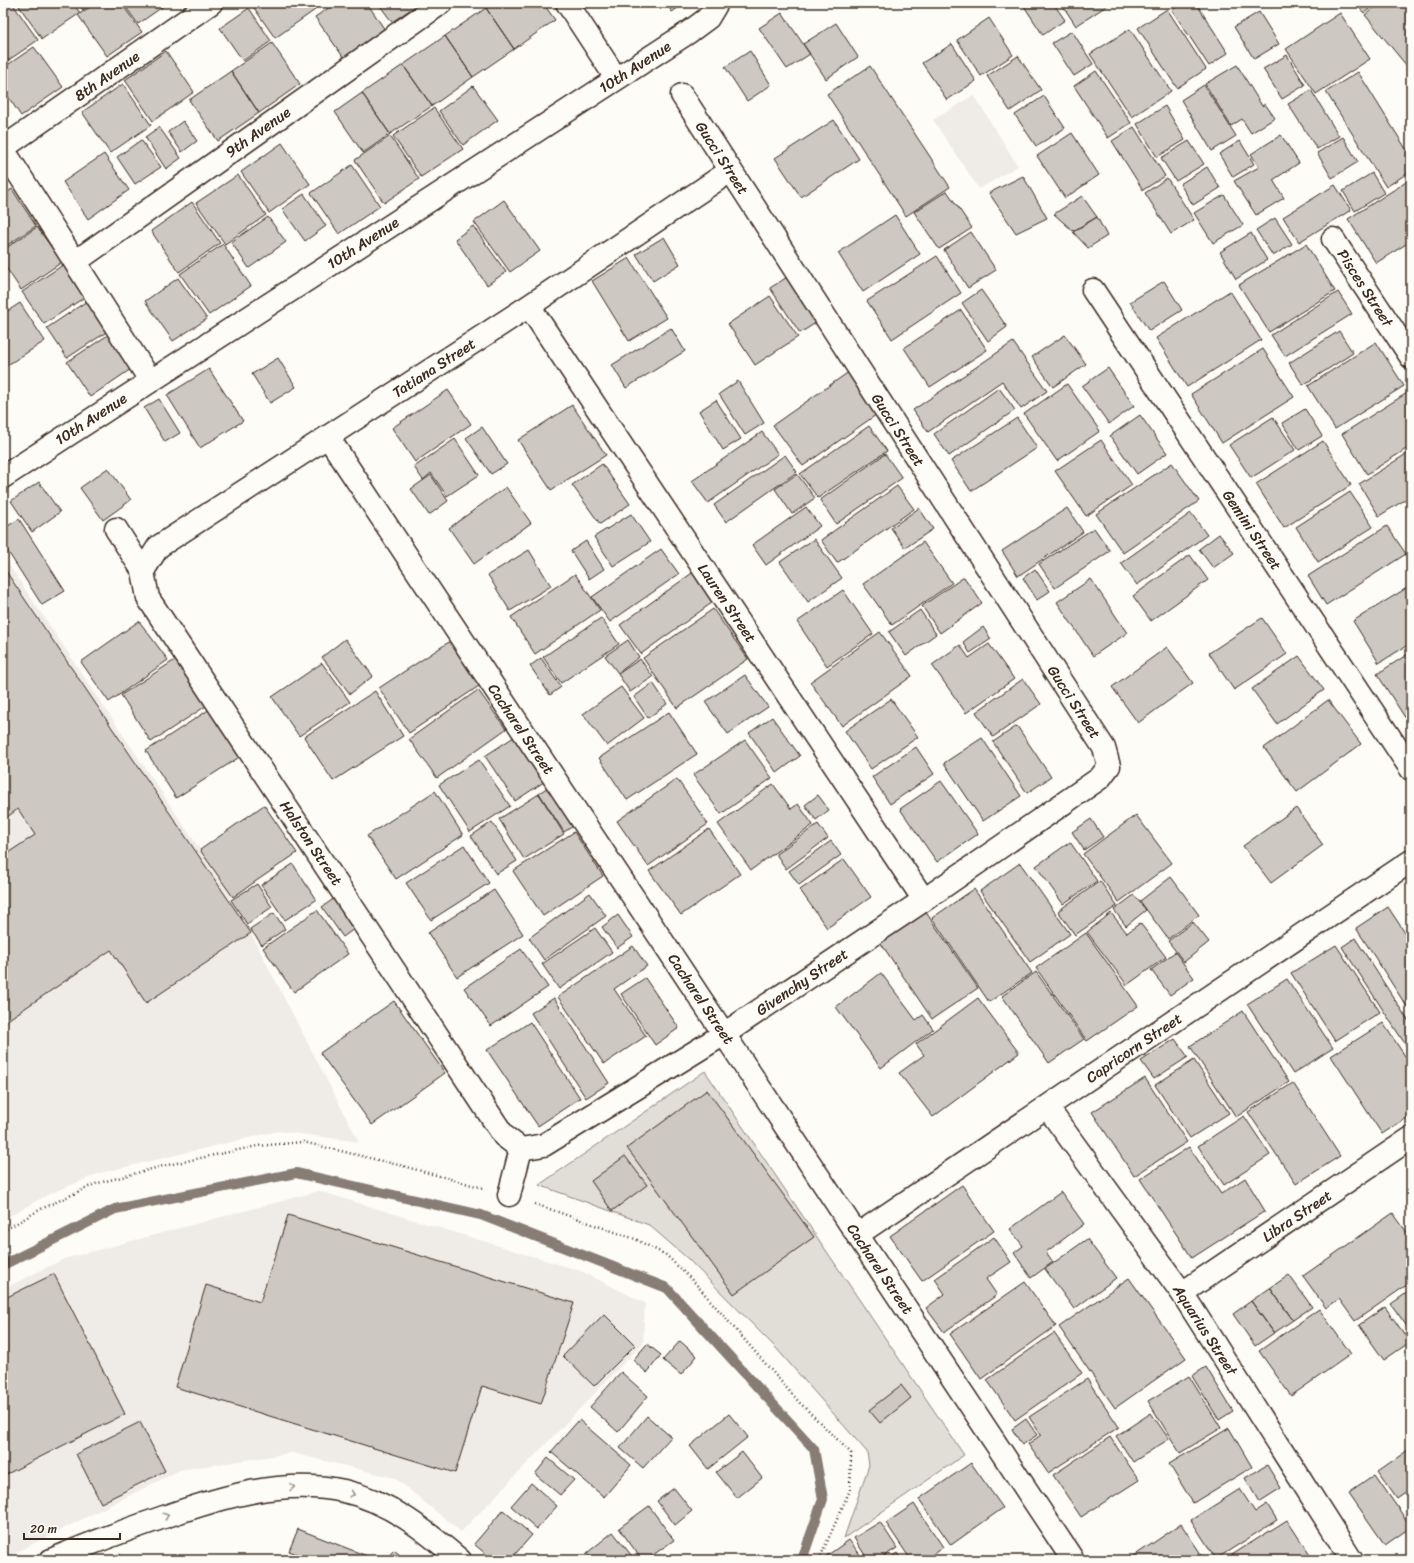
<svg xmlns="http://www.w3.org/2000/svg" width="1414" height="1563" viewBox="0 0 1414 1563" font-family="Sriracha,sans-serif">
<rect width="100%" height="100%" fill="#fdfcf7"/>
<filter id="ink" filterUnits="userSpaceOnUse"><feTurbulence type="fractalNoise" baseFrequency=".025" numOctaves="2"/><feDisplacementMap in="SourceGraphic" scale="8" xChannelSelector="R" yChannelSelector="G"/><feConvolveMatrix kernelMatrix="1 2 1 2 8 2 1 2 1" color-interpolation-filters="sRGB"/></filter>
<g filter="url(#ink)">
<path fill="#efece7" d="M974,95L1018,166L979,189L933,120Z
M3,556L232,897L229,899L247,926L359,1142L278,1131L100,1173L47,1195L3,1220Z
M319,1191L581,1271L645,1303L643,1343L461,1532L395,1478L292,1453L180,1470L3,1559V1289L64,1259Z"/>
<path fill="#e1ded7" stroke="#8e847a" d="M705,1071L964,1455L844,1538L869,1465L867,1452L776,1348L687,1258L649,1225L539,1185Z"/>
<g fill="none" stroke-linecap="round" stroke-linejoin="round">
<path stroke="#887d74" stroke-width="10" d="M3,1265L115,1209L296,1173L481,1215L667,1288L814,1449L823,1499L802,1560"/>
</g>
<path fill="#cdc8c2" stroke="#3b2a1e" d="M12,3L38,40L3,64V4Z
M17,3H73L80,13L42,39Z
M78,3H93L83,10Z
M96,3H121L142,32L107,56L78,15Z
M123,3H168L138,24Z
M255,3H309L315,10L275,38L252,5Z
M336,3H367L385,30L344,58L315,17Z
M378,3H420L392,22Z
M493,3H543L555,20L514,49L486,8Z
M666,3H685L672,12Z
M1022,3H1053L1065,20L1043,35Z
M1061,3H1111L1076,26Z
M1183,3H1196L1228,53L1209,66L1172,10Z
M1355,3H1377L1364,13Z
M1380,3H1411V71L1365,15Z
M249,8L271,41L243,61L220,28Z
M486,8L514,49L473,77L445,36Z
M1167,9L1206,69L1177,88L1138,28Z
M1259,12L1279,44L1254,59L1234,27Z
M782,13L810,54L787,69L759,28Z
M1340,13L1370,59L1316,94L1286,49Z
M989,18L1013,55L981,76L957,40Z
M836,23L858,57L826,79L803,44Z
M1130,29L1171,91L1132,117L1090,54Z
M1072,31L1093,64L1074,76L1052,43Z
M445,36L473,77L432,106L403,65Z
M272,43L300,84L259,113L231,71Z
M952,44L976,81L947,100L922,63Z
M34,47L63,87L21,116L3,89V68Z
M166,51L194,92L153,121L125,80Z
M750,51L771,85L747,101L725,67Z
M1287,55L1305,85L1282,99L1263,69Z
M1018,56L1041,90L1010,111L987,76Z
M403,65L432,106L390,134L362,93Z
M1237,65L1262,106L1265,104L1275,118L1251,133L1242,119L1231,126L1205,84Z
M870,66L950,187L906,216L827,94Z
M231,71L259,113L218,141L189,100Z
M1096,71L1131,123L1108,138L1074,86Z
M1358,72L1411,157V171L1386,187L1326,92Z
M123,84L151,125L110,153L82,112Z
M1204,85L1236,136L1212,151L1181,100Z
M473,86L498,120L463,145L439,111Z
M1311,90L1339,136L1317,149L1288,104Z
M362,93L390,134L363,153L335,112Z
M1044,96L1065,128L1036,146L1015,115Z
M1165,106L1185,140L1157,157L1137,124Z
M434,108L463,149L421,177L393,136Z
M834,120L859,159L801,197L775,158Z
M183,121L197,141L182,152L168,132Z
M159,127L181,158L166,169L145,137Z
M1134,127L1165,176L1143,190L1112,141Z
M1072,133L1099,175L1065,198L1037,156Z
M1281,135L1299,163L1273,180L1284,198L1256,215L1234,181L1259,167L1251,154Z
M390,136L419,179L384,203L355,160Z
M1343,137L1358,162L1332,178L1317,153Z
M141,140L161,167L135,184L117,157Z
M1189,141L1204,164L1176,181L1161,158Z
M1240,141L1254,164L1233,177L1219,154Z
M282,143L310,184L269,213L241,172Z
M104,154L129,190L88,219L63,182Z
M352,165L380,206L339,234L311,193Z
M1207,167L1220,188L1193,205L1180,184Z
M1372,173L1384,193L1355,211L1343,191Z
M238,175L266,215L225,244L196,203Z
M1023,176L1047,218L1016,233L989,193Z
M1167,178L1194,220L1171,234L1145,193Z
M1411,179V241L1376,263L1348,219Z
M1335,185L1351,210L1299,242L1283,217Z
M12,189L36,226L3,248V195Z
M947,191L972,228L939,249L914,212Z
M304,194L326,226L305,241L282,209Z
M1224,195L1243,225L1213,243L1194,213Z
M1082,196L1097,217L1073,231L1054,214Z
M504,200L540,251L510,272L474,222Z
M192,202L220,243L179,272L151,231Z
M895,215L920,254L863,292L838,253Z
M268,217L286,242L249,268L231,242Z
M1097,217L1107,236L1088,248L1073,232Z
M1275,218L1292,244L1273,256L1256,230Z
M473,226L506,272L487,285L455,239Z
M37,227L62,262L21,290L3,263V250Z
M971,232L996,270L968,288L944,250Z
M1251,233L1267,260L1236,279L1220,252Z
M664,237L680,264L653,281L636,254Z
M223,244L251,286L209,315L180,274Z
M1306,244L1335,291L1269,332L1239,285Z
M937,256L961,293L892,339L867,301Z
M629,258L667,318L629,341L592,281Z
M63,265L85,297L44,324L22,292Z
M792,274L822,319L800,333L770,288Z
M178,278L207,319L173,341L145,301Z
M1164,281L1182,310L1149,331L1130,302Z
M981,290L1007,327L988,341L962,303Z
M1230,291L1261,340L1187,387L1156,338Z
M1338,292L1352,314L1285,356L1271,335Z
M770,296L798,337L755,365L728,324Z
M87,301L108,331L67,358L47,328Z
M20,303L45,341L6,366L3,361V314Z
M961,310L987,350L930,387L904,348Z
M671,328L685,351L626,388L612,365Z
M1339,331L1353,353L1303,385L1289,363Z
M108,335L131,369L90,397L67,362Z
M1065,335L1086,364L1053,387L1032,357Z
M1013,342L1047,391L1021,409L1002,381L928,432L913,410Z
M1376,342L1404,386L1335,429L1308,386Z
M1263,349L1294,397L1222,443L1191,394Z
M278,358L296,387L270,403L252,374Z
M1108,368L1134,406L1109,424L1082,386Z
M209,369L243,421L200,448L167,395Z
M853,369L883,410L803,466L773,425Z
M738,381L764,423L745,435L719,394Z
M1067,384L1100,431L1057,461L1024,414Z
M999,388L1015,410L949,456L934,434Z
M448,390L471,424L415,462L392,428Z
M1407,393L1411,399V446L1367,474L1342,434Z
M159,399L180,433L165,442L144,408Z
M716,400L741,439L723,450L699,411Z
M572,405L606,455L551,490L518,440Z
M1305,409L1322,436L1299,450L1282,423Z
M1140,415L1167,453L1137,474L1110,436Z
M1273,417L1295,450L1251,478L1229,445Z
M1017,418L1037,448L971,491L951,461Z
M869,426L887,451L818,498L800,474Z
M482,427L507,464L491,474L466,438Z
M762,432L778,454L708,503L692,481Z
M455,439L479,475L447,496L431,473L423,480L414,467Z
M1101,440L1132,485L1086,516L1055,471Z
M1323,441L1351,485L1284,528L1256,484Z
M1411,451V496L1379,516L1359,484Z
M885,454L902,478L836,524L820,500Z
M785,455L797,472L726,522L714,505Z
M1172,463L1199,501L1123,553L1096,514Z
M602,464L630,504L600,524L572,485Z
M108,468L131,500L103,520L80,488Z
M797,474L815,498L792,514L775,489Z
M431,475L448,501L429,515L411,489Z
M39,482L60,512L32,532L11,501Z
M897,486L914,509L837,563L821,540Z
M506,487L531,523L474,564L449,528Z
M1350,492L1373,527L1318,562L1296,527Z
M806,507L820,526L766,565L752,545Z
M919,508L933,529L905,548L891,528Z
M1067,508L1083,532L1018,576L1002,551Z
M1191,513L1207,535L1137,585L1121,563Z
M631,514L650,542L613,566L594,537Z
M19,519L65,591L42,605L3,544V529Z
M1387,526L1406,554L1326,605L1308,576Z
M1094,528L1110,551L1055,588L1039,564Z
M1219,534L1234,553L1213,568L1199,549Z
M814,539L842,578L808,602L780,562Z
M586,541L604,569L589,579L571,551Z
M923,542L952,583L892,625L863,584Z
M661,549L679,574L610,622L592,597Z
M529,550L551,586L510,611L488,575Z
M1190,555L1208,580L1151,621L1133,596Z
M3,567L251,933L146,1003L111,950L3,1023V856L35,835L18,809L3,820Z
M699,568L720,597L641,654L620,625Z
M1035,569L1050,591L1037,600L1023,578Z
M575,574L600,610L535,654L511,617Z
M964,577L982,603L940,633L922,606Z
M1091,579L1127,633L1093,656L1057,602Z
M1410,586L1411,643L1379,663L1353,621Z
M843,590L873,634L827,666L797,622Z
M713,609L748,659L677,708L643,658Z
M920,610L936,634L906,656L889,632Z
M601,618L619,644L561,683L543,657Z
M1262,618L1287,654L1234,690L1209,653Z
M139,621L168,660L109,702L81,662Z
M983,627L991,639L970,653L963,642Z
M880,632L912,676L842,726L810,682Z
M345,639L373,676L350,694L322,657Z
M452,640L482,684L409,733L379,688Z
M628,640L639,657L618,673L605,656Z
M989,644L1014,679L966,713L932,665L960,645L969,658Z
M1167,647L1193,683L1138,723L1112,687Z
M1411,652V715L1406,719L1377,674Z
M1299,656L1324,690L1277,724L1252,689Z
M541,658L561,687L550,695L530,666Z
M640,659L653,677L630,692L618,674Z
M175,660L206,706L151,742L121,695Z
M322,663L350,702L299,736L272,697Z
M745,675L768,707L728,734L705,702Z
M1023,679L1041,704L993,737L976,712Z
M653,683L667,704L648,718L634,697Z
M621,687L644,718L607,746L583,714Z
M478,690L506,729L437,778L409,739Z
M375,691L403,736L333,781L304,737Z
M891,699L918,737L871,769L845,731Z
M1328,700L1361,744L1297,792L1264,748Z
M210,709L241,756L176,798L146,751Z
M669,712L697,754L627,800L599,758Z
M772,717L800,756L777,773L749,733Z
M1017,726L1051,777L1027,793L993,742Z
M520,733L550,778L515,801L485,756Z
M982,738L1021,796L983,821L944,763Z
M745,740L772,778L721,814L693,775Z
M916,747L934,774L890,804L872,777Z
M479,760L510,806L470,832L439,785Z
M677,779L708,824L648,866L617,821Z
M941,781L978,834L937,862L900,809Z
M556,782L581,821L564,832L539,793Z
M773,784L791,809L798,804L813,825L751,870L718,824Z
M435,791L463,835L396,879L367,836Z
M539,794L564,834L524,859L499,819Z
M818,795L829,810L816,820L805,805Z
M264,805L297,853L233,897L200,850Z
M1296,808L1323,845L1271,883L1243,846Z
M1136,815L1172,863L1119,902L1083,854Z
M1091,819L1103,837L1084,850L1072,832Z
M492,822L517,861L496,874L471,836Z
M818,824L828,838L786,869L776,854Z
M709,829L740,874L681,915L649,871Z
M574,832L603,876L543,916L513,871Z
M831,841L841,855L799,885L789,871Z
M1070,842L1097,881L1063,904L1036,866Z
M464,845L489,883L431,920L406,883Z
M844,859L871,897L827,928L800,890Z
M1020,863L1070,934L1030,962L980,891Z
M293,864L316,900L285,920L261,885Z
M1171,877L1199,915L1168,939L1140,901Z
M1100,881L1117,906L1075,935L1058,911Z
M257,884L272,907L247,924L231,900Z
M974,889L1032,973L989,1002L932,918Z
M494,890L523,934L457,977L428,933Z
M342,893L362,923L343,937L322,907Z
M590,893L606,916L544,960L529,938Z
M1134,895L1146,910L1126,926L1114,910Z
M1388,907L1411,942V1004L1407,1007L1356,928Z
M317,910L348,954L294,992L263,948Z
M925,911L978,988L932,1019L880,942Z
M274,913L285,929L262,945L250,929Z
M1111,913L1127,933L1140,923L1166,957L1127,985L1087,932Z
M618,915L633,937L617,948L602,927Z
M1193,922L1209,942L1184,962L1168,941Z
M595,928L612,952L559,989L542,964Z
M1086,933L1138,1006L1087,1041L1036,968Z
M1355,938L1411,1025V1053L1342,947Z
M1336,945L1380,1012L1335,1041L1291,973Z
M633,946L647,966L614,989L646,1036L604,1064L558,997Z
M521,949L548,987L491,1026L464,988Z
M1175,952L1194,978L1170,995L1151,970Z
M1036,972L1084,1039L1049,1063L1002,996Z
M881,973L916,1020L923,1015L933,1029L881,1068L836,1007Z
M645,978L679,1028L655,1045L621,994Z
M1287,979L1333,1048L1293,1074L1247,1004Z
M554,998L609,1083L586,1098L531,1013Z
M978,998L1019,1053L933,1117L899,1073L924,1055L916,1044Z
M394,1001L445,1073L372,1125L320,1053Z
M1243,1011L1289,1082L1236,1117L1190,1046Z
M530,1022L580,1098L538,1126L487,1050Z
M1383,1023L1411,1065V1115L1382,1134L1331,1056Z
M1175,1039L1188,1057L1154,1079L1141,1061Z
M1194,1060L1229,1113L1190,1138L1155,1085Z
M1145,1078L1187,1142L1134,1176L1092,1112Z
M1293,1083L1340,1156L1296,1184L1248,1112Z
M707,1090L814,1237L734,1294L627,1148Z
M1244,1116L1270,1155L1224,1185L1198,1146Z
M1189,1147L1221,1194L1245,1178L1265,1211L1192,1258L1140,1179Z
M625,1156L647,1185L612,1211L591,1181Z
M962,1185L994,1231L922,1281L890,1236Z
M1061,1192L1084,1224L1046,1252L1053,1262L1031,1278L1014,1253L1023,1246L1010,1229Z
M1393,1213L1411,1238V1282L1355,1321L1339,1299L1326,1308L1303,1276Z
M288,1215L574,1303L541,1404L482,1386L455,1473L175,1387L206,1285L260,1302Z
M994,1237L1011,1262L986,1279L997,1295L944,1332L926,1308L945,1294L935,1279Z
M1087,1239L1116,1278L1074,1309L1045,1269Z
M54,1274L125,1414L3,1476V1299Z
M1289,1275L1312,1307L1293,1320L1270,1288Z
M1129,1278L1186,1358L1115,1408L1059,1327Z
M1025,1282L1056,1326L981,1379L950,1334Z
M1270,1288L1293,1320L1274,1333L1251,1301Z
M1411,1290V1332L1391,1304Z
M1251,1301L1274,1333L1255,1346L1233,1314Z
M1385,1307L1410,1342L1384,1360L1359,1325Z
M1319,1309L1351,1354L1291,1396L1259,1351Z
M604,1314L635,1345L594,1386L563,1356Z
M1054,1333L1082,1373L1015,1420L987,1380Z
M680,1341L697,1356L681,1375L663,1360Z
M647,1344L661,1355L647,1373L633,1360Z
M1206,1367L1233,1411L1219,1420L1192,1376Z
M621,1372L648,1396L618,1432L590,1407Z
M1189,1376L1221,1428L1180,1453L1148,1401Z
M1087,1379L1119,1427L1048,1473L1028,1444L1041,1435L1029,1417Z
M901,1385L911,1398L880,1423L869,1410Z
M1151,1413L1169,1439L1133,1462L1116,1436Z
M729,1414L748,1437L708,1469L690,1446Z
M647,1416L671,1437L643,1468L620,1448Z
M1026,1419L1037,1435L1022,1445L1012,1429Z
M579,1420L631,1465L604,1497L551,1452Z
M140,1422L165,1471L101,1503L76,1454Z
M1229,1428L1252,1467L1193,1503L1169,1464Z
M1110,1437L1139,1480L1081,1517L1053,1475Z
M1411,1448V1488L1397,1498L1378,1471Z
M742,1452L762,1478L737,1498L716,1472Z
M548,1458L574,1480L560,1495L535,1474Z
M971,1463L1003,1508L951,1545L919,1499Z
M1267,1465L1281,1488L1259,1502L1245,1478Z
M1375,1475L1411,1527L1385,1545L1349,1493Z
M531,1483L557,1506L537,1529L511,1506Z
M674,1488L692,1511L675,1525L657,1501Z
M1240,1489L1255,1512L1267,1504L1277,1520L1216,1559L1191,1520Z
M914,1504L943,1547L925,1560H911L886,1523Z
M649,1506L674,1540L646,1560H642L619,1528Z
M503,1510L532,1535L510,1560H493L474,1544Z
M1287,1520L1313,1560H1224Z
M880,1522L897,1548L878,1560H868L854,1538Z
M1181,1524L1205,1560H1128Z
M298,1529L372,1558V1560H313L289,1551Z
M613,1532L635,1560H592L587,1553Z
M849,1540L864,1560H822V1559Z
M394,1550L406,1560H385Z
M897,1553L902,1560H887Z
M120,1554L122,1560H101Z"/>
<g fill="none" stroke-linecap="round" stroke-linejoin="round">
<g stroke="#3b2a1e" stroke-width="25">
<path id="minor" d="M567,3L616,78
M3,148L211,3
M3,149L150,380
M1333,239L1411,357
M75,262L441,3
M1093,290L1411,769
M529,306L924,900
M328,437L1073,1560
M3,477L689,32L708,18L717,3
M116,529L143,571L148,598L504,1136L521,1149
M143,571L158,547L529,306L730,171
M1047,1107L1182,1293L1352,1560
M509,1195L521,1149L544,1145L724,1034L924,900L1100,778L1109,766L1104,748L682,95
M857,1235L1411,861
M1182,1293L1411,1138
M51,1560C88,1544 126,1530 164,1517C222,1497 282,1478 344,1491C389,1501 426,1531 460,1560"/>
</g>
<path stroke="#3b2a1e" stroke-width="2.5" stroke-dasharray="1 3" stroke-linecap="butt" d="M535,1204L635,1239L666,1255L695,1283L798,1401L851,1453L850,1490L819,1560
M3,1231L41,1209L95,1184L163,1166L257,1146L303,1142L403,1166L483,1188"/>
<use href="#minor" stroke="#fdfcf7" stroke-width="22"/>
</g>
<defs><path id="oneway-chevron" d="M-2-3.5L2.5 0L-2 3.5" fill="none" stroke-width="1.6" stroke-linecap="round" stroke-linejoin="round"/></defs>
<g stroke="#9c938a">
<use href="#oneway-chevron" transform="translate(292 1487) rotate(-2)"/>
<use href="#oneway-chevron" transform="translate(352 1494) rotate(18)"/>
<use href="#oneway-chevron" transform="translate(166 1516) rotate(-19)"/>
</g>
</g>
<g text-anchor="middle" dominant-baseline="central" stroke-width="3" stroke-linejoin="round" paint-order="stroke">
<g font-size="15" fill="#3b2a1e" stroke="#fdfcf7">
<text transform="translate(635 67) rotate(-33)">10th Avenue</text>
<text transform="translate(107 76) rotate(-35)">8th Avenue</text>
<text transform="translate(258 132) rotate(-35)">9th Avenue</text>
<text transform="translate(722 158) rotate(57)">Gucci Street</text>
<text transform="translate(363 243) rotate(-33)">10th Avenue</text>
<text transform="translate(1365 288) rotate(57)">Pisces Street</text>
<text transform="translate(434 368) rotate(-33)">Tatiana Street</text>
<text transform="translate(91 419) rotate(-33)">10th Avenue</text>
<text transform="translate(898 430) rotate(57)">Gucci Street</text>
<text transform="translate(1252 530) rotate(56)">Gemini Street</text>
<text transform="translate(727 603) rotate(56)">Lauren Street</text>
<text transform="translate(1074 702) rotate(57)">Gucci Street</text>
<text transform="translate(521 729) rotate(56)">Cacharel Street</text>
<text transform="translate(311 843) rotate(56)">Halston Street</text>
<text transform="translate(802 982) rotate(-34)">Givenchy Street</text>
<text transform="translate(701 999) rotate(56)">Cacharel Street</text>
<text transform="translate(1134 1048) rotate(-34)">Capricorn Street</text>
<text transform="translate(1297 1216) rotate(-34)">Libra Street</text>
<text transform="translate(880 1269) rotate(56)">Cacharel Street</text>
<text transform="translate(1205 1330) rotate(57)">Aquarius Street</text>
</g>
</g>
<rect width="1414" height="1563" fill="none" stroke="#fdfcf7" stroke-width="16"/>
<rect x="8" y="8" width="1398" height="1547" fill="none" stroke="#3b2a1e" stroke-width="1.5" filter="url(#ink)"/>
<path d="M24 1533v6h96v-6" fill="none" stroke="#3b2a1e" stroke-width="2"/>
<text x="30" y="1533" font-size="12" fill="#3b2a1e" stroke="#fdfcf7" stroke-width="3" paint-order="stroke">20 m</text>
</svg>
